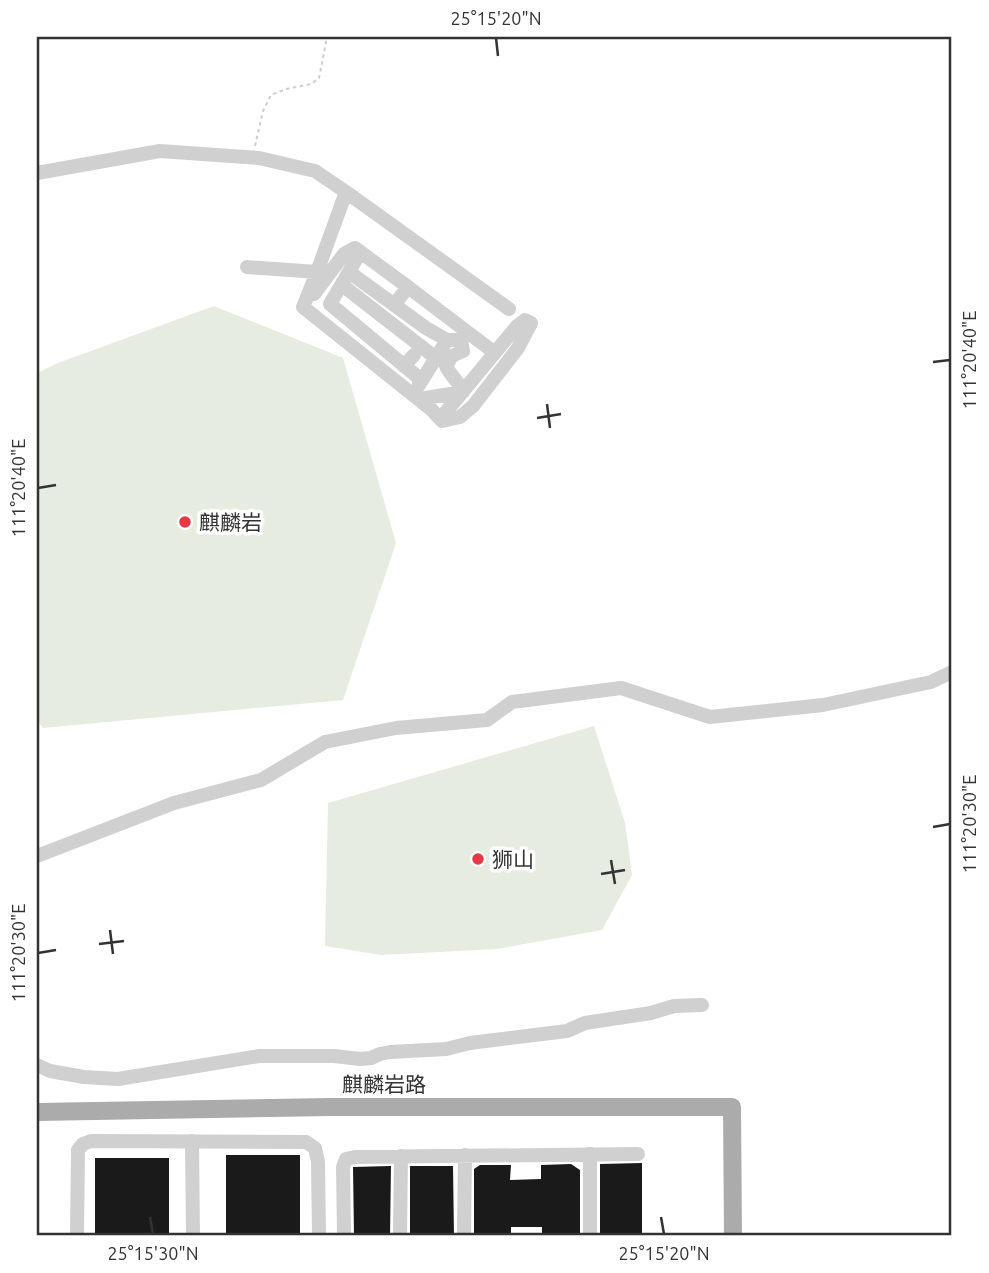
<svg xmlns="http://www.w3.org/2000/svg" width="989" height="1273" viewBox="0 0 989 1273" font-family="Ubuntu,'Noto Sans SC',sans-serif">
<rect width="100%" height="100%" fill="#fff"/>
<path fill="#e6ecdf" d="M214,306L343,358L396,543L343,700L43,728L37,720V373L58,363Z
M594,726L625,823L632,875L602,930L497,949L381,955L325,946L328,803Z"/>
<path fill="#1a1a1a" d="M226,1155H300V1236H226Z
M95,1158H169V1236H95Z
M642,1163V1236H600V1164Z
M571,1164L580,1170V1236H542V1227H511V1236H474V1169L480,1165H511L510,1180L541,1179V1165Z
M391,1166L390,1236H354L353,1167Z
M410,1166H453L454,1236H410Z"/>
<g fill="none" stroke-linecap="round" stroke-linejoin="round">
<path stroke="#cdcdcd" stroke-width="2" stroke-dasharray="3.5 3.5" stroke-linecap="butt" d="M255,146L263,111L271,95L286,89L311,84L319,78L327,37"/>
<path stroke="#d0d0d0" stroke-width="14" d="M37,173L160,151L259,158L315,171L346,192L509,309
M355,248L408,287L394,305
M247,267L317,272L346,192
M317,272L303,307L432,410L442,421L460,417L473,406L518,348L531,323L525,320L517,326L440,419
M349,272L426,328L447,340
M342,285L436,358
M408,287L495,353
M314,294L344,254L355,248L357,258L330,304L419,378V385L447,340H461L463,351L452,356L446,366C451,377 459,381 463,392L419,399
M404,366L414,355
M37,856L174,803L261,780L325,742L396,728L487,720L512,702L621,688L710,717L823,705L931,682L952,672
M37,1065L50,1071L84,1077L118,1079L259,1056H334L360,1059L371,1058L380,1054L390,1052L446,1049L470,1043L567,1031L585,1023L651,1013L674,1006L702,1005
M192,1141L193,1236
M590,1154V1236
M77,1236L78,1150L83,1144L91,1141L306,1142L315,1148L318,1162L319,1236
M344,1236L343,1167L346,1159L355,1157L638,1154
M400,1236L401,1156
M464,1236L465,1155"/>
<path stroke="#ababab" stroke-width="18" d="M37,1112L331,1107H732L733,1236"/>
</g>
<path fill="none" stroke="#333" stroke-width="2.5" d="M496,38L498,56M933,362L950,360M547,404L550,428M537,418L561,414M38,488L56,485M933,827L950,824M611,860L615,884M601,874L625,870M110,930L113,954M99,944L124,941M38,953L56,950M150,1217L153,1234M661,1217L664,1234"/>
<g fill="#e63946" stroke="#fff" stroke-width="2.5">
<circle cx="185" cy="522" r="7"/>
<circle cx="478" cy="859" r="7"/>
</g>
<g text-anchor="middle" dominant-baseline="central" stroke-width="7" stroke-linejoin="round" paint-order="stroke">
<g font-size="21" fill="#333" stroke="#fff" text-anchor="start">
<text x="199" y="522">麒麟岩</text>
<text x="492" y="859">狮山</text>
</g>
<g font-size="21" fill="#333" stroke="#fff">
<text x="384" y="1084">麒麟岩路</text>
</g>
</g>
<rect width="989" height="1273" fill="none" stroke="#ffffff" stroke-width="77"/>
<rect x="38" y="38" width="912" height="1196" fill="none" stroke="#333" stroke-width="2.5"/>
<g font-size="18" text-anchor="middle" fill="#333">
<text x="496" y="25">25°15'20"N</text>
<text transform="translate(970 360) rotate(-90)" y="6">111°20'40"E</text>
<text transform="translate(19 488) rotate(-90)" y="6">111°20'40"E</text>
<text transform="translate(970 824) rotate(-90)" y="6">111°20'30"E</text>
<text transform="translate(19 953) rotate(-90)" y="6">111°20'30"E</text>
<text x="153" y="1260">25°15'30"N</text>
<text x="664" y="1260">25°15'20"N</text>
</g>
</svg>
